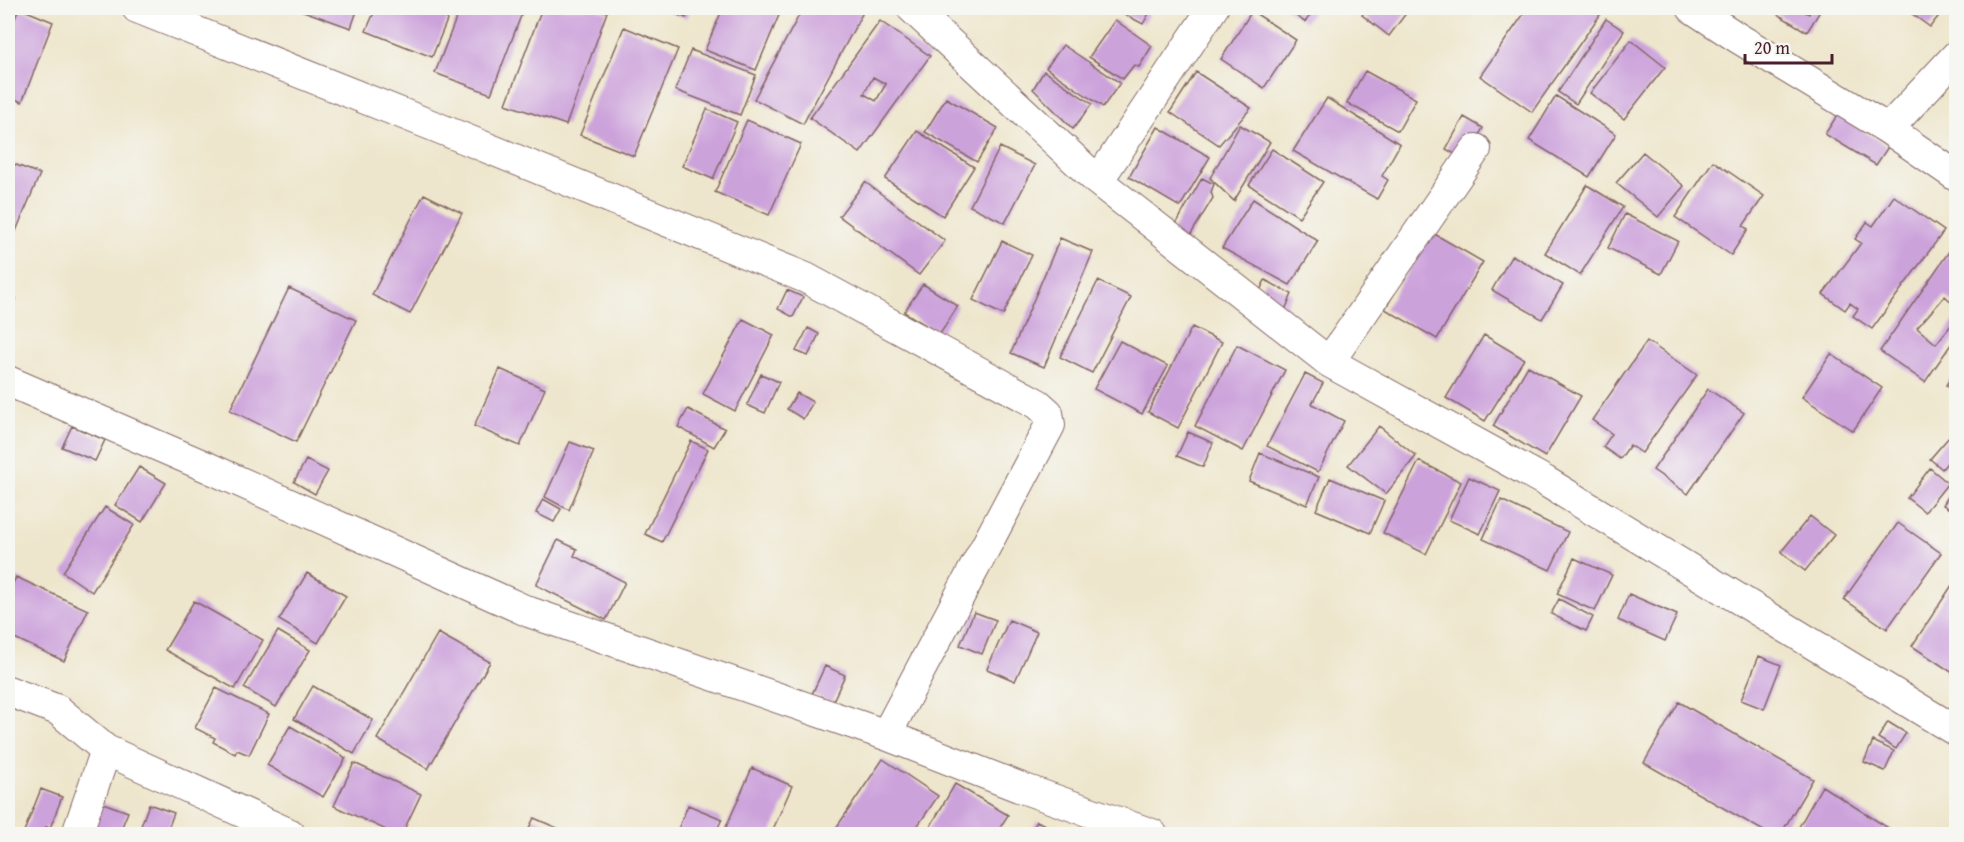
<svg xmlns="http://www.w3.org/2000/svg" width="1964" height="842" viewBox="0 0 1964 842" font-family="'Gentium Book Plus',serif">
<rect width="100%" height="100%" fill="#f6f6f2"/>
<filter id="ink" filterUnits="userSpaceOnUse"><feTurbulence type="fractalNoise" baseFrequency=".0167" numOctaves="2"/><feDisplacementMap in="SourceGraphic" scale="12" xChannelSelector="R" yChannelSelector="G"/><feConvolveMatrix kernelMatrix="1 2 1 2 8 2 1 2 1" color-interpolation-filters="sRGB"/></filter>
<filter id="wash" filterUnits="userSpaceOnUse"><feTurbulence type="fractalNoise" baseFrequency=".008" numOctaves="4" result="noise"/><feDisplacementMap in="SourceGraphic" scale="24" xChannelSelector="R" yChannelSelector="G"/><feGaussianBlur stdDeviation="1.35" result="paint"/><feColorMatrix in="noise" values="0 0 0 0 0 0 0 0 0 0 0 0 0 0 0 0 0 1.4 0 .05"/><feComposite in="paint" operator="in"/></filter>
<g filter="url(#wash)">
<rect width="100%" height="100%" fill="#eee6cc"/>
<g id="blocks">
<path fill="#cca2db" fill-rule="evenodd" d="M19,8L53,22L22,102L8,96V37Z
M295,8H358L351,28Z
M376,8H452L432,57L366,31Z
M460,8H524L491,94L435,73Z
M542,8H595L607,12L566,125L506,104Z
M659,8H690L686,18Z
M723,8H782L756,70L705,50Z
M803,8H855L863,12L803,124L754,99Z
M1113,8H1152L1143,24Z
M1285,8H1316L1305,22Z
M1367,8H1410L1389,36L1362,15Z
M1528,8H1595L1602,12L1532,112L1480,76Z
M1774,8H1797L1809,14L1813,8H1822L1807,32L1772,11Z
M1904,8H1945L1930,27Z
M1252,11L1296,40L1264,88L1221,59Z
M1606,19L1624,31L1576,104L1558,92Z
M1115,20L1152,46L1139,67L1134,65L1123,79L1089,57Z
M880,21L930,56L860,153L810,118ZM873,77L886,84L876,101L864,94Z
M624,27L678,49L634,156L580,135Z
M1631,40L1665,67L1624,119L1590,93Z
M1063,45L1120,83L1103,107L1046,68Z
M691,50L756,75L740,115L675,90Z
M1044,71L1092,104L1073,129L1033,89Z
M1365,71L1416,99L1398,131L1347,103Z
M1196,72L1251,108L1219,145L1170,112Z
M1556,96L1616,134L1589,177L1529,140Z
M946,98L998,128L977,162L925,132Z
M1327,98L1400,144L1382,176L1388,180L1377,199L1293,151Z
M707,109L737,122L713,179L682,166Z
M1838,114L1888,147L1876,165L1825,134Z
M1464,117L1483,128L1465,160L1446,149Z
M747,120L801,144L769,215L715,192Z
M1240,125L1270,142L1234,201L1210,178Z
M1158,127L1210,157L1180,207L1129,177Z
M917,131L974,167L943,216L885,179Z
M1000,147L1035,165L1005,223L970,206Z
M1272,149L1323,182L1299,217L1249,185Z
M1643,152L1684,186L1658,217L1616,183Z
M1713,161L1764,196L1743,226L1748,229L1731,255L1675,217Z
M11,163L40,174L8,250V171Z
M1202,178L1214,184L1211,192L1213,198L1185,244L1170,235Z
M865,182L945,241L919,275L839,216Z
M1587,185L1623,207L1580,275L1545,253Z
M424,194L462,213L410,314L372,295Z
M1894,196L1944,231L1872,329L1853,316L1858,309L1850,303L1845,310L1823,294L1861,243L1855,239L1867,222L1873,226Z
M1253,199L1318,241L1290,285L1222,248Z
M1625,214L1678,241L1661,274L1608,248Z
M1431,232L1483,262L1437,339L1385,309Z
M1060,238L1093,252L1044,367L1011,353Z
M1002,241L1032,255L1003,315L973,300Z
M1950,250L1956,255V306L1945,296L1917,328L1936,344L1956,319V337L1925,382L1880,351Z
M1512,255L1563,285L1542,319L1492,290Z
M1265,280L1292,294L1285,310L1257,297Z
M1098,281L1131,297L1092,373L1060,357Z
M923,284L958,306L940,334L904,312Z
M289,288L356,320L296,442L230,410Z
M787,290L803,297L793,317L778,309Z
M8,295L16,299L8,315Z
M743,319L774,335L735,411L703,394Z
M1192,327L1222,342L1178,428L1148,412Z
M808,328L819,334L808,356L796,351Z
M1484,335L1524,359L1485,421L1446,398Z
M1120,341L1168,366L1142,414L1094,389Z
M1647,341L1697,375L1642,453L1630,445L1620,459L1603,447L1612,434L1592,420Z
M1237,345L1285,370L1243,451L1195,426Z
M1831,354L1882,388L1853,431L1802,397Z
M1528,366L1581,396L1545,457L1493,426Z
M500,369L545,389L520,446L474,426Z
M1956,370V393L1946,385Z
M761,374L779,382L765,413L747,405Z
M1305,374L1323,383L1312,404L1344,421L1318,472L1267,446Z
M1708,389L1744,413L1688,494L1653,470Z
M797,393L813,402L803,419L787,409Z
M688,409L725,429L714,447L678,427Z
M72,426L105,440L95,461L62,447Z
M1379,426L1416,456L1386,494L1348,465Z
M1956,429V452L1942,469L1930,459Z
M1188,432L1213,443L1203,467L1177,456Z
M691,441L708,449L662,542L645,534Z
M570,442L594,451L569,510L545,497Z
M1260,453L1319,477L1307,505L1249,481Z
M306,460L328,471L315,494L294,482Z
M1419,461L1461,482L1426,554L1383,533Z
M139,467L166,483L142,522L115,505Z
M1930,468L1948,483L1925,512L1907,498Z
M1469,477L1500,491L1480,534L1449,520Z
M1330,478L1384,501L1370,533L1316,510Z
M1956,483V513L1943,505Z
M543,499L561,509L554,522L536,513Z
M1501,500L1568,532L1550,570L1483,539Z
M105,507L134,525L92,592L63,572Z
M1810,516L1834,535L1805,571L1781,552Z
M1898,523L1941,553L1887,629L1844,599Z
M558,540L577,549L574,556L625,582L606,620L536,585Z
M1574,558L1612,575L1595,611L1557,594Z
M307,573L346,596L318,643L279,620Z
M16,577L88,610L64,661L8,635V594Z
M1956,579V675L1912,646Z
M1629,594L1677,615L1665,641L1618,620Z
M1559,599L1593,617L1586,631L1551,614Z
M194,601L263,640L235,689L165,650Z
M974,612L996,620L982,654L960,645Z
M1009,620L1037,632L1015,681L987,669Z
M278,631L310,650L276,707L244,688Z
M438,633L490,662L428,769L377,739Z
M1759,656L1781,665L1764,709L1741,700Z
M825,666L845,675L832,703L812,694Z
M313,686L373,720L354,754L294,719Z
M216,688L269,714L249,755L237,750L235,754L213,742L215,738L195,728Z
M1679,702L1813,779L1781,834H1769L1644,763Z
M1888,722L1906,733L1896,749L1878,738Z
M290,726L346,758L323,797L267,765Z
M1873,741L1894,751L1885,771L1864,762Z
M883,759L938,796L912,834H832Z
M354,763L421,794L402,834H395L334,806Z
M752,768L792,786L771,834H723Z
M955,784L1008,815L996,834H926Z
M1822,786L1896,833V834H1795Z
M41,789L62,797L50,828L46,827L43,834H23Z
M103,803L128,812L119,834H110L93,828Z
M149,804L174,813L166,834H138Z
M688,805L722,819L715,834H676Z
M534,818L571,834H526Z
M1037,821L1055,830L1052,834H1030Z"/>
</g>
</g>
<g filter="url(#ink)">
<use href="#blocks" fill-opacity="0" stroke="#836563" stroke-width="1.5"/>
<g fill="none" stroke-linecap="round" stroke-linejoin="round">
<g stroke="#836563" stroke-width="32">
<path id="street" d="M137,8L436,127L806,278L1038,404L1048,413L1050,425L886,735
M912,8L1098,181L1329,362L1545,481L1956,731
M1692,8L1738,38L1888,129L1956,176
M1888,129L1956,56
M1098,181L1213,8
M1329,362L1476,149
M8,381L207,467L529,612L886,735L1019,787L1152,834
M8,691L58,710L106,750L290,834
M77,834L106,750"/>
</g>
<use href="#street" stroke="#fff" stroke-width="30"/>
</g>
</g>
<rect width="1964" height="842" fill="none" stroke="#f6f6f2" stroke-width="30"/>
<path d="M1745 54v9h87v-9" fill="none" stroke="#4a1f2b" stroke-width="3"/>
<text x="1754" y="54" font-size="18" fill="#4a1f2b" stroke="#f6f6f2" stroke-width="4.5" paint-order="stroke">20 m</text>
</svg>
